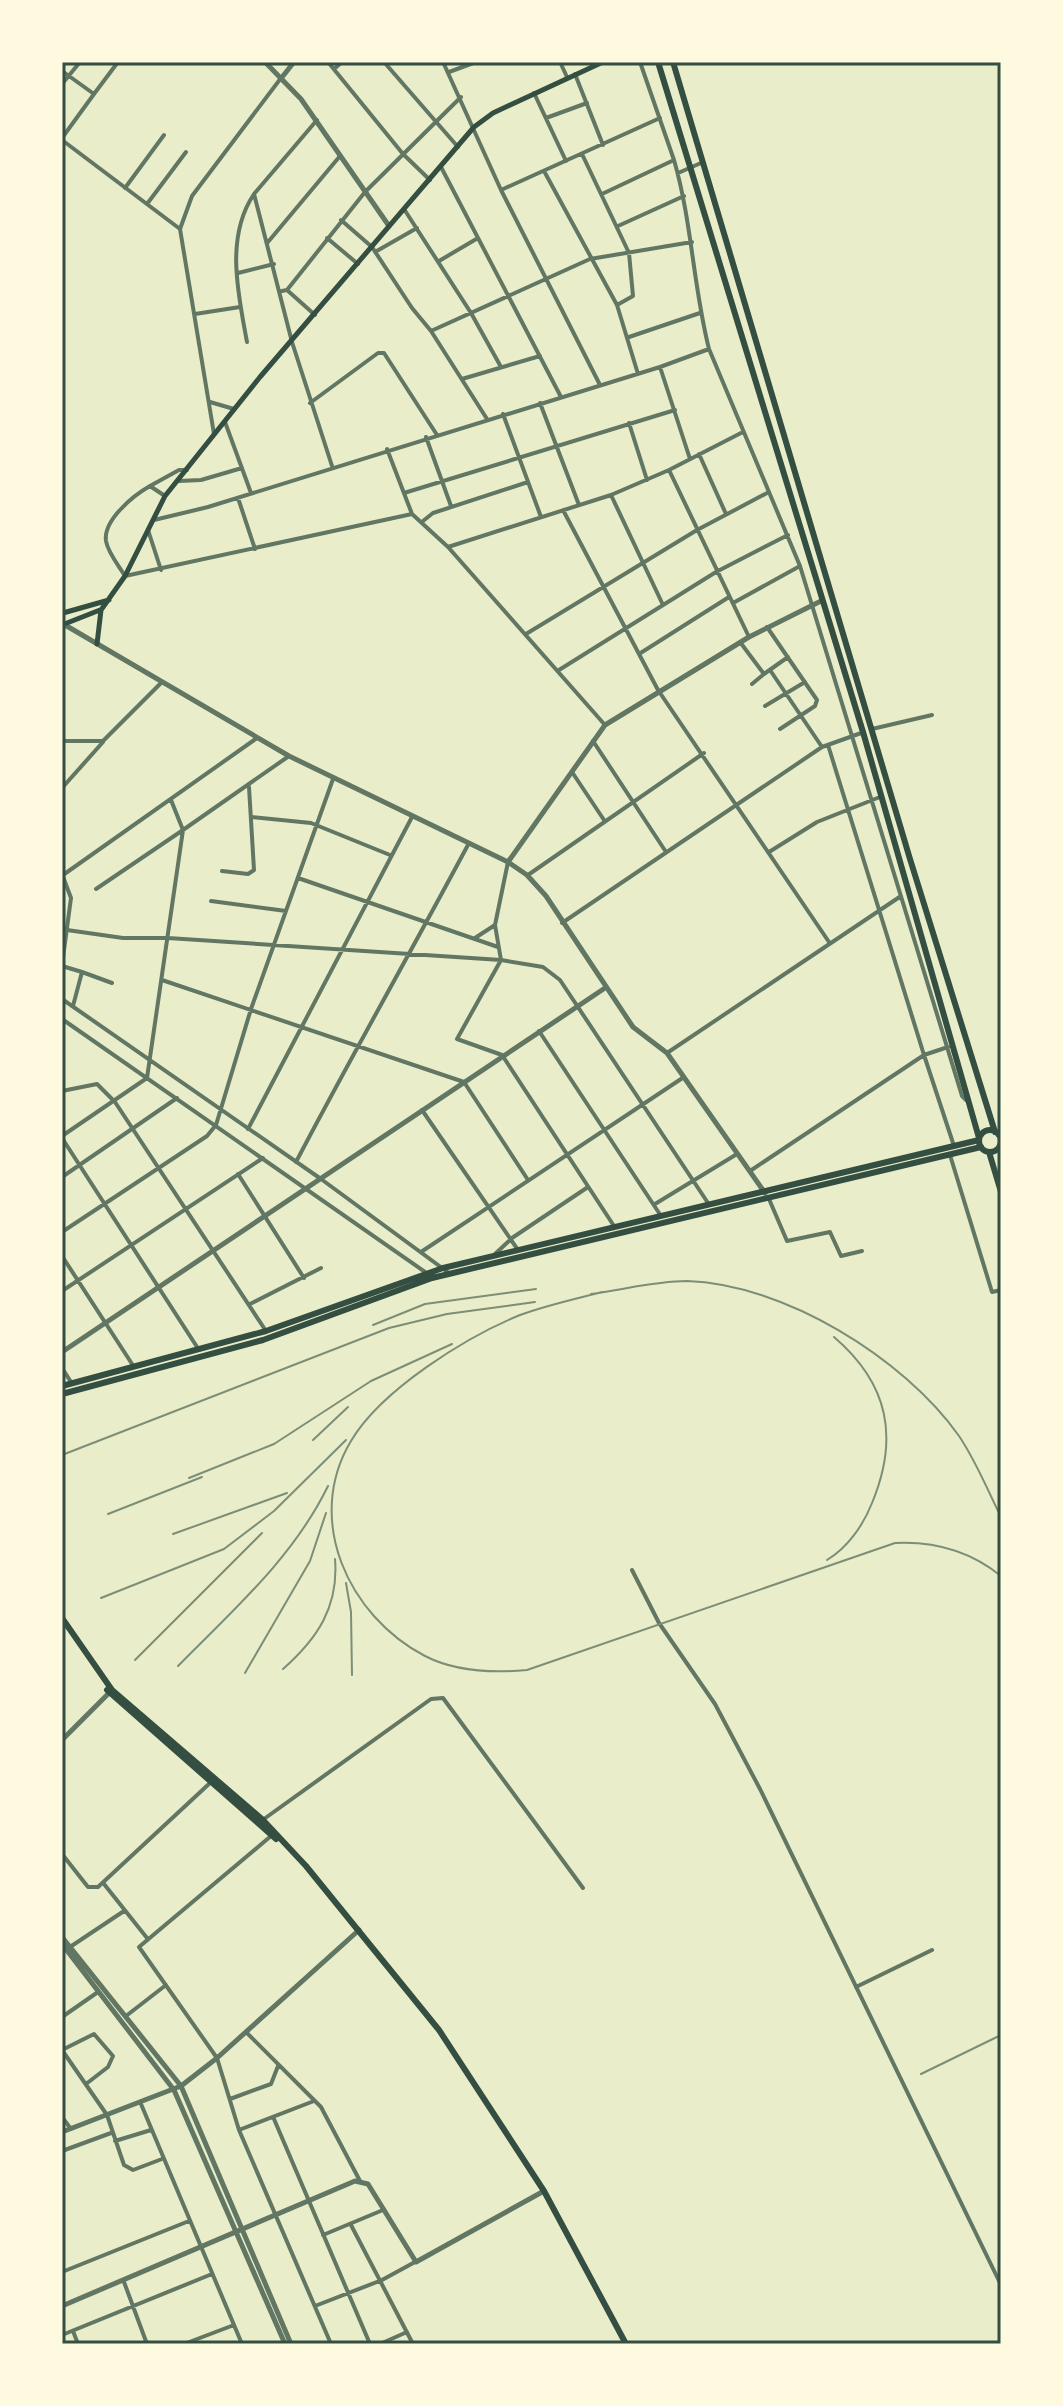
<svg xmlns="http://www.w3.org/2000/svg" width="1063" height="2406" viewBox="0 0 1063 2406" font-family="Overpass,sans-serif">
<rect width="100%" height="100%" fill="#e9edc9"/>
<g fill="none" stroke-linecap="round" stroke-linejoin="round">
<path stroke="#617663" stroke-width="4" d="M328,62L403,154L430,180
M384,62L458,147
M443,62L501,190L600,385
M560,62L567,77
M334,69L342,62
M62,71L94,94L118,62
M449,72L476,62
M575,74L603,145
M62,84L80,62
M534,93L566,161
M546,118L587,103
M317,120L254,194L292,342L332,466
M62,138L94,94
M62,140L180,229
M582,154L629,253L633,296L617,305
M674,160C692,222 693,286 709,349L800,566L962,1096L966,1100
M441,167L561,397
M544,171L617,305L638,374
M678,173L701,163
M125,188L164,135
M501,190L660,118
M602,194L674,160L640,62
M147,204L186,152
M404,209L471,313L501,367
M341,220L372,247L412,308L431,331L590,259L692,242
M618,226L684,196
M327,238L358,264
M268,242L340,156
M375,252L417,228
M439,261L478,238
M238,273L274,264
M287,290L315,315
M282,291L287,290L365,192L461,97
M195,314L240,307
M431,331L487,419
M629,337L700,313
M247,342C238,293 225,237 254,194
M660,367L690,459
M462,379L540,356
M210,402L234,409
M310,403L378,353H384L437,435
M540,403L579,505
M503,414L541,517
M225,422L251,493
M629,423L647,480
M214,434L180,229L192,196L281,78
M426,437L451,506
M387,449L412,514L448,547L605,725
M699,454L726,514
M669,470L749,637
M179,481L201,480L242,468
M150,486L179,470H187
M404,493L675,410
M611,495L663,605
M165,496L150,486C134,495 103,520 106,541C108,553 119,566 125,576L412,514
M238,498L255,549
M563,510L658,690L829,942
M154,520L208,507L660,367L709,349
M423,521L433,513L528,482
M148,530L161,570
M448,547L611,495L669,470L741,433
M733,603L800,566
M767,627L817,700L815,706L780,729
M526,634L697,530L767,493
M740,642L764,674L788,657
M639,654L729,597
M559,670L716,572L788,535
M770,670L822,747
M752,684L764,674
M765,706L805,682
M872,729L932,715
M62,741H103L161,683
M593,741L666,852
M572,772L604,820
M62,788L103,742
M252,817L311,823L390,855
M769,852L817,822L880,797
M508,862L495,925L501,960L457,1039L502,1055L614,1226
M222,871L248,874L254,870L249,787
M63,875L257,738
M528,875L704,753
M298,878L498,947
M96,889L183,830L171,800
M211,901L286,911
M562,923L822,747L864,732
M67,930L123,938H168L501,960L543,967L560,980L708,1203
M475,938L495,925
M62,965L71,898L62,874
M62,966L82,972L73,1006
M82,972L112,983
M162,980L464,1082L528,1180
M62,999L321,1179L449,1273
M62,1019L428,1274
M539,1031L661,1216
M948,1047L924,1055L954,1146
M667,1053L901,896
M62,1091L97,1084L115,1102L266,1331
M422,1110L518,1250
M248,1129L412,817
M62,1136L147,1078L183,830L289,756
M62,1138L199,1350
M950,1155L992,1292L1001,1290
M296,1162C352,1055 412,950 469,843
M750,1171L924,1055L828,745
M238,1174L304,1278
M62,1177L177,1098
M769,1199L787,1241L830,1232L841,1256L862,1251
M655,1204L737,1154
M62,1232L207,1136L216,1125L251,1009L333,779
M421,1252L684,1077
M495,1254L512,1238L588,1187
M62,1256L134,1367
M62,1291L263,1158
M250,1304L321,1268
M62,1368L71,1382
M632,1570L659,1623L715,1704L760,1789L1001,2285
M264,1819L431,1699L443,1698L583,1888
M271,1836L139,1947L217,2058L239,2130L331,2344
M62,1854L88,1887H98L210,1783
M104,1884L147,1938
M70,1947L124,1911
M856,1987L932,1950
M126,2016L166,1985
M62,2017L98,1992
M246,2032L321,2107L360,2181
M62,2050L107,2115L124,2165L133,2170L162,2159
M62,2050L94,2034L113,2056L108,2067L86,2084
M230,2099L271,2084L278,2066
M141,2104L242,2344
M62,2117L71,2129
M274,2119L370,2344
M239,2130L314,2101
M115,2141L151,2130
M62,2151L111,2133
M351,2225L413,2344
M323,2235L383,2210
M62,2272L189,2221
M124,2282L147,2344
M315,2306L382,2280L415,2262
M73,2331L78,2344
M62,2335L212,2274
M184,2344L234,2325
M380,2344L407,2332"/>
<path stroke="#617663" stroke-width="5" d="M265,62L301,99L389,226
M283,76L294,62
M65,625L289,756L508,862L527,875L546,896L633,1027L667,1053L765,1193
M508,862L605,725L749,637L821,601
M62,1352L605,988
M62,1740L112,1690
M62,1937L181,2086L291,2344
M62,1944L174,2090L285,2344
M62,2132L181,2086L217,2058L359,1930
M62,2306L355,2181L368,2184L416,2262L544,2191"/>
<path stroke="#344e41" stroke-width="5" d="M63,613L109,600
M67,623L100,610
M97,644L101,610L125,576L165,496L260,377L474,127L493,113L603,62"/>
<path stroke="#344e41" stroke-width="6" d="M998,1134L1001,1133
M62,1386L266,1331L443,1268L979,1140
M62,1394L263,1340L432,1278L981,1147
M62,1618L112,1690L263,1820L306,1866L439,2030L544,2191L626,2344
M107,1690L276,1839"/>
<path stroke="#344e41" stroke-width="6" d="M658,62L863,732L979,1138
M673,62L910,859L995,1132
M979 1141a11 11 0 1 1 22 0a11 11 0 1 1-22 0Z
M989,1152L1001,1192"/>
<path stroke="#7c8e77" stroke-width="2" d="M602,1292C575,1299 547,1305 520,1315C466,1337 381,1390 351,1441C304,1519 348,1616 425,1656C456,1672 494,1673 527,1670L895,1543C935,1541 970,1551 1001,1576
M591,1294C622,1290 655,1281 687,1281C784,1284 904,1358 959,1436C976,1461 987,1489 1001,1517
M373,1325L425,1304L536,1289
M313,1440L348,1407
M62,1455L389,1328L447,1314L535,1302
M189,1478L274,1444L371,1381L452,1344
M108,1514L202,1477
M173,1534L287,1493
M827,1560C847,1548 863,1526 872,1503C899,1438 889,1384 834,1337
M346,1583L351,1612L352,1675
M101,1598L224,1549L274,1511L346,1440
M1000,1618L1001,1620
M135,1660L262,1533
M178,1666C233,1610 293,1558 328,1486
M283,1669C317,1639 339,1607 335,1559
M245,1673L310,1561L326,1513
M921,2074L1001,2035"/>
</g>
<rect width="1063" height="2406" fill="none" stroke="#fefae0" stroke-width="128"/>
<rect x="64" y="64" width="935" height="2278" fill="none" stroke="#344e41" stroke-width="3"/>
</svg>
